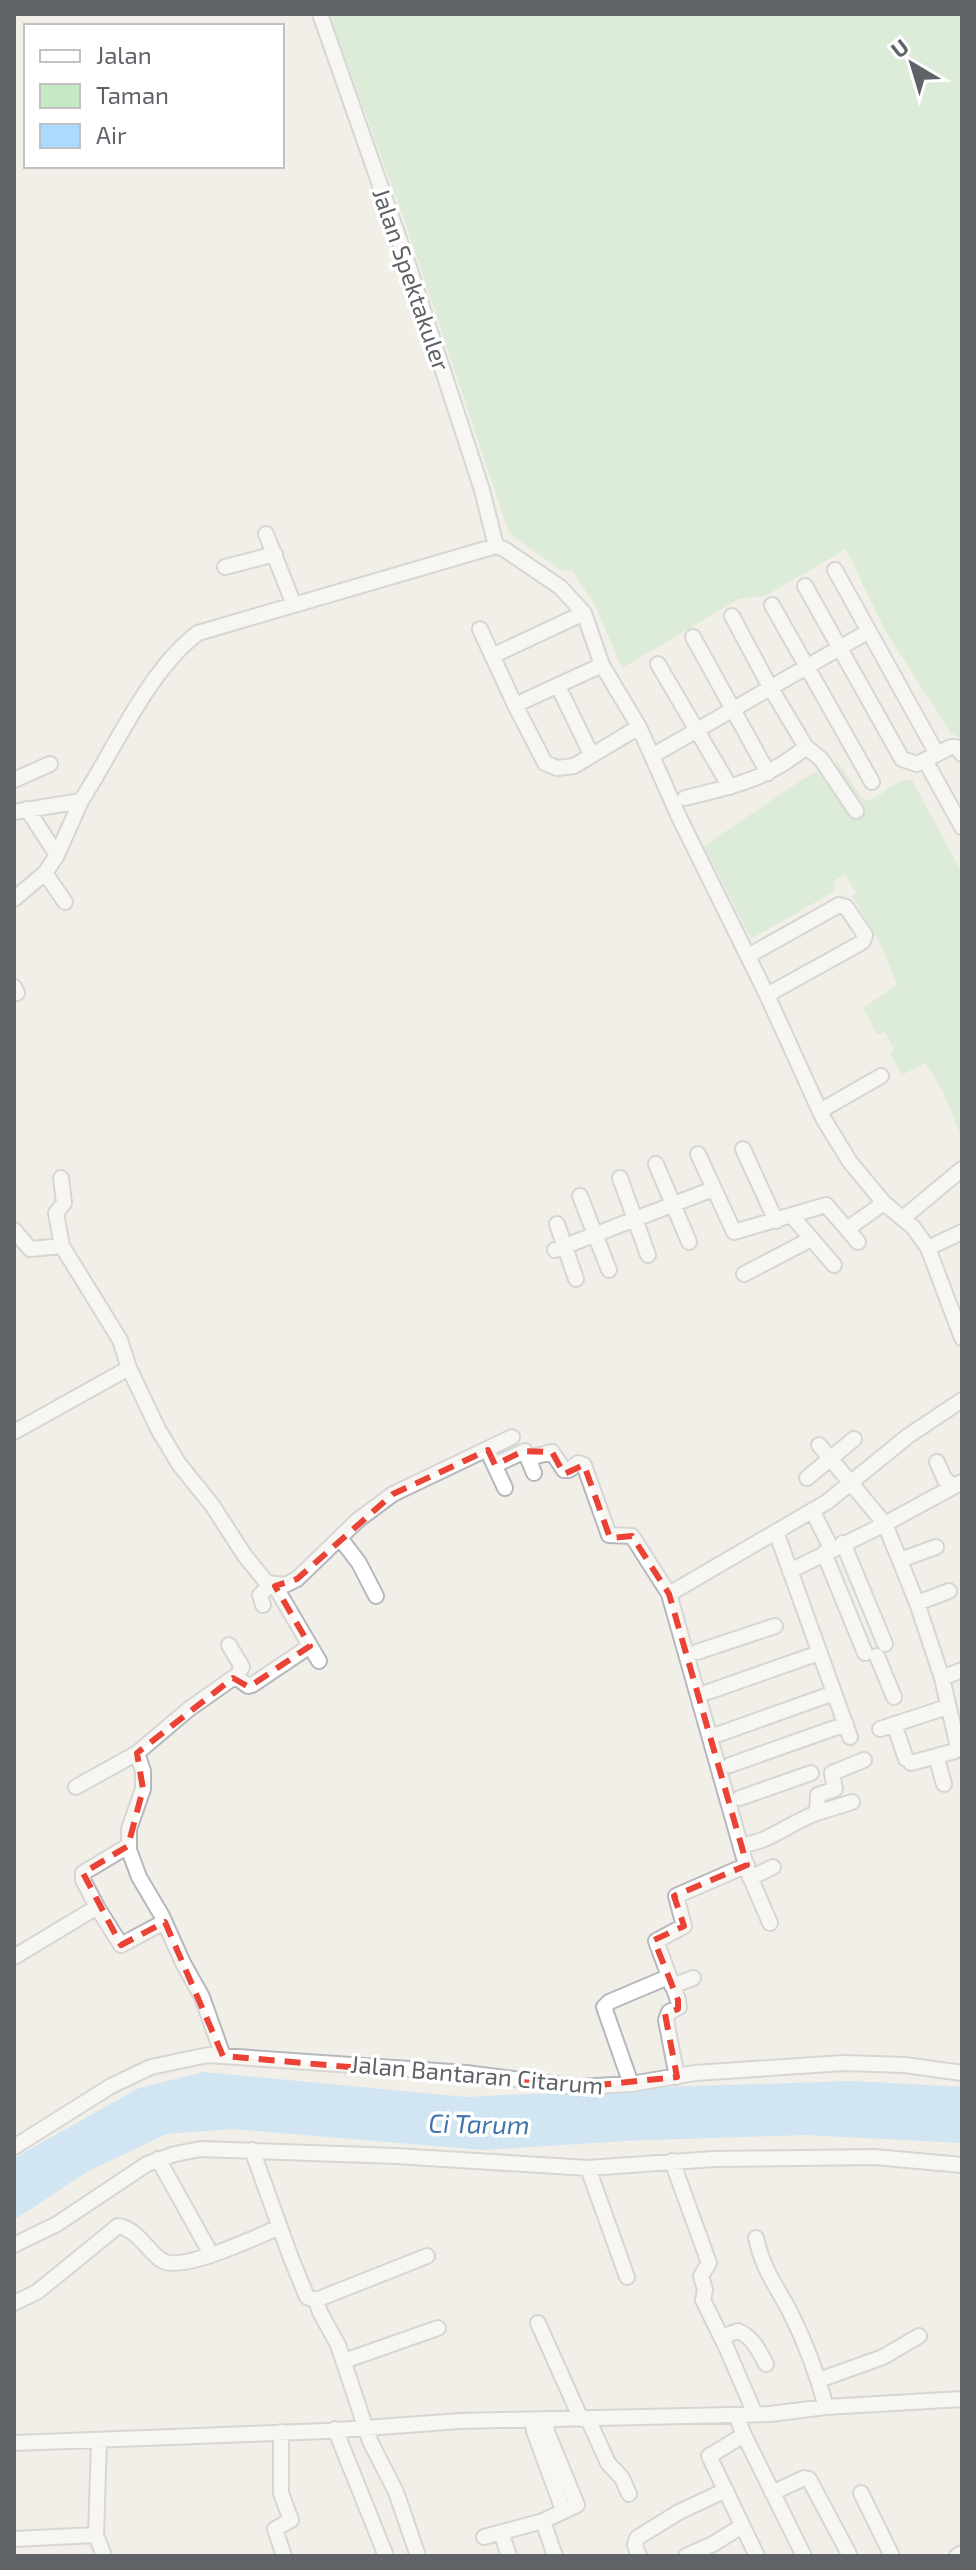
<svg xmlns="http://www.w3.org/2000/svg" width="976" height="2570" viewBox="0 0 976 2570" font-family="'Exo 2',sans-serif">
<rect width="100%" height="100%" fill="#f1efe8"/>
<path fill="#c5e8c5" d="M329,14H962V740L950,732L886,632L846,549L765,596L739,599L622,668L595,605L572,570L562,571L509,533L404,219Z
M838,762L862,798L868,801C883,796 895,778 912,780L962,873V1137L940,1086L925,1063L902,1075L890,1054L894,1050L885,1032L877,1035L863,1008L897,985L880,943L852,896L856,892L845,875L833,881L835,891L751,939L704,846L800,781L832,763Z"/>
<path fill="#aadaff" d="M204,2072L466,2097L665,2087L853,2081L962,2087V2143L805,2135L624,2141L483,2150L232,2129L166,2134L87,2172L14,2220V2158L139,2088Z"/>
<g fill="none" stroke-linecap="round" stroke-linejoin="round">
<g stroke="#b5b8bc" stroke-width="18">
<path id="minor" d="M320,14L411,273L482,490L496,546
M266,534L294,605
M225,567L275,554
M835,570L937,754
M805,586L902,759L917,764L951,747H956L962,754
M772,605L872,782
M732,616L770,687L806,747L821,759L856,811
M480,629L515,705
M693,637L768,773
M492,656L584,613
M658,664L730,787
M602,665L515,705L545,763L557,768L574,766L639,727
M558,686L591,754
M652,756L869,631
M925,760L962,827
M14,780L50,764
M685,798C734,786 766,780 806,747
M27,809L57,855
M14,812L81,801C114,750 149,669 198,633L496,546L504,549L560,587L584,613L602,665L639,727L679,817L767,995L823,1118L850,1162L884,1203L913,1227L928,1248L962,1338
M45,873L65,902
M14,899L45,873L57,855L81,801
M748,956L839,905L846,907L865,935L863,941L859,944L767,995
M14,987L17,993
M820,1111L881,1076
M743,1149L776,1221
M698,1154L734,1232L826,1205L847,1229L884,1203
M656,1164L689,1242
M61,1178L64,1203L56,1213L62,1246L120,1340L129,1368L158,1429L179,1464L212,1505L245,1556L267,1583L285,1585L297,1579L358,1520L393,1494L512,1437
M620,1178L648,1255
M580,1196L609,1270
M791,1215L834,1265
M903,1218L962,1169
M557,1224L576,1279
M847,1229L858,1242
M14,1230L30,1249L62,1246
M928,1248L962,1232
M555,1250L713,1189
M744,1274L811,1239
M14,1432L129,1368
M819,1445L885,1524L917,1603L942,1678L958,1747L955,1751L911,1763
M491,1458L505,1488
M529,1458L552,1452L564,1470H569L578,1463L584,1465L609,1535L632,1536L669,1594L748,1872L770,1923
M937,1462L945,1480L953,1485
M495,1465L525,1451L534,1473
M807,1478L854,1439
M816,1518L832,1550
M778,1537L850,1737
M340,1538L359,1563L376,1596
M843,1543L885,1644
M824,1553L865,1653
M900,1560L936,1547
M790,1571L885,1524L962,1482
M275,1586L319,1661
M669,1594L827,1502L908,1436L962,1400
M917,1603L949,1591
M263,1605L260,1595L271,1584
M229,1645L242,1667L236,1677
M697,1652L775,1626
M877,1656L894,1697
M942,1678L962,1670
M708,1692L819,1653
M894,1724L906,1759
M880,1729L947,1707
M719,1734L834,1693
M936,1756L944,1784
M730,1765L846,1724
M76,1787L137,1753
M740,1798L811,1773
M817,1813L852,1802
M742,1845C770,1842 791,1822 817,1813L818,1795L835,1789L832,1773L864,1760
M750,1878L773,1867
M97,1907L83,1880V1873L128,1846
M14,1957L97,1907L121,1945L164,1922
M672,1986L693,1978
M223,2056L202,1997L183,1963L162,1916L139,1877L129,1850V1829L143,1789V1771L137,1753L189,1709L233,1678L236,1677L248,1686L252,1685L310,1646
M677,2077L666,2020L669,2012L679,2007L678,2000L656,1941L684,1926L676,1896L747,1865
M631,2084L604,2007L609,2002L668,1977
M14,2147L111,2086L151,2067L208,2055L466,2073L579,2087L631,2084L695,2073L844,2063L905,2065L962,2073
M252,2150L291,2258L307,2297L316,2300L427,2256
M158,2159L211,2254
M672,2161L709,2263L701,2276L705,2290L703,2300L727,2349L755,2414
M588,2168L627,2277
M756,2238C764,2272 775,2283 790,2312C806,2343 817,2374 826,2407
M14,2245L57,2224L147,2164L175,2154L201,2149L396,2156L588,2168L714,2159L874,2157L962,2165
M316,2300L320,2312L338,2345L370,2441L396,2492L418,2556
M14,2303L37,2292L118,2226C137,2229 146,2249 161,2260C181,2274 257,2236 280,2227
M538,2323L581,2419
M721,2337L738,2331C753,2337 759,2351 766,2364
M344,2361L438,2328
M819,2380L883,2357L919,2336
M736,2415L744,2435L804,2556
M588,2419L608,2463L622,2478L629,2494
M533,2420L534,2431L563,2510
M335,2429L386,2556
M281,2432V2493L291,2520L275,2529L284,2556
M744,2435L709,2456L757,2556
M99,2441L96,2535L104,2556
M14,2443L325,2431L460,2421L770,2414L826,2407L962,2399
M772,2493L804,2478L809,2479L850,2556
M861,2493L892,2556
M543,2521L555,2556
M501,2532L509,2556
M484,2537L543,2521L577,2505L547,2432L546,2420
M14,2539L96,2535
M639,2556L635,2545L637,2538L679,2512L726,2490
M686,2556L713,2544L742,2526
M957,2556L962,2553"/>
</g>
<use href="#minor" stroke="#fff" stroke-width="14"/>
</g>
<path d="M0 0H976V2570H0ZM488,1450L495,1465L523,1451L552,1452L564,1474L584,1465L610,1538L632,1536L669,1594L747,1865L674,1896L684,1926L654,1940L678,2000V2009L665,2014L677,2077L579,2087L223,2056L165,1922L121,1945L83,1873L128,1846L143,1789L137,1753L233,1678L249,1687L310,1646L275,1586L297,1579L393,1494Z" fill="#f1efe8" fill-opacity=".55" fill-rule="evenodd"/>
<path fill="none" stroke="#ea4335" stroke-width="6" stroke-dasharray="16 10" stroke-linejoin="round" d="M488,1450L495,1465L523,1451L552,1452L564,1474L584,1465L610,1538L632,1536L669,1594L747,1865L674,1896L684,1926L654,1940L678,2000V2009L665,2014L677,2077L579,2087L223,2056L165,1922L121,1945L83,1873L128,1846L143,1789L137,1753L233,1678L249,1687L310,1646L275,1586L297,1579L393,1494Z"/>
<g text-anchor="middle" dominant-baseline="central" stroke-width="7" stroke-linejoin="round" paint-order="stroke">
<g font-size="24" fill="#5f6368" stroke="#fff">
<text transform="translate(412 279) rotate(71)">Jalan Spektakuler</text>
<text transform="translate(477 2074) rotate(5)">Jalan Bantaran Citarum</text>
</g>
<g font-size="26" font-style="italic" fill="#4174aa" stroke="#fff">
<text transform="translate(479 2123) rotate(1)">Ci Tarum</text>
</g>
</g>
<rect width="976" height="2570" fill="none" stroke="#5f6368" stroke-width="32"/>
<rect x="24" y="24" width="260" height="144" fill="#ffffff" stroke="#bfc1c3" stroke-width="2"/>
<rect x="40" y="50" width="40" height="12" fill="#ffffff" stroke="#bfc1c3" stroke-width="2"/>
<text x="96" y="64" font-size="24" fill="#5f6368">Jalan</text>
<rect x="40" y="84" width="40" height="24" fill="#c5e8c5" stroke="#bfc1c3" stroke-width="2"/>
<text x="96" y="104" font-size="24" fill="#5f6368">Taman</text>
<rect x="40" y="124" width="40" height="24" fill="#aadaff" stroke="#bfc1c3" stroke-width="2"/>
<text x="96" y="144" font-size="24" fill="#5f6368">Air</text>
<g transform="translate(912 64) rotate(322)" stroke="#ffffff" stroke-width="6" paint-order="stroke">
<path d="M0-6L14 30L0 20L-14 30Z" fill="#5f6368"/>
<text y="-12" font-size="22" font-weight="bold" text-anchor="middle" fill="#5f6368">U</text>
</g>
</svg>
